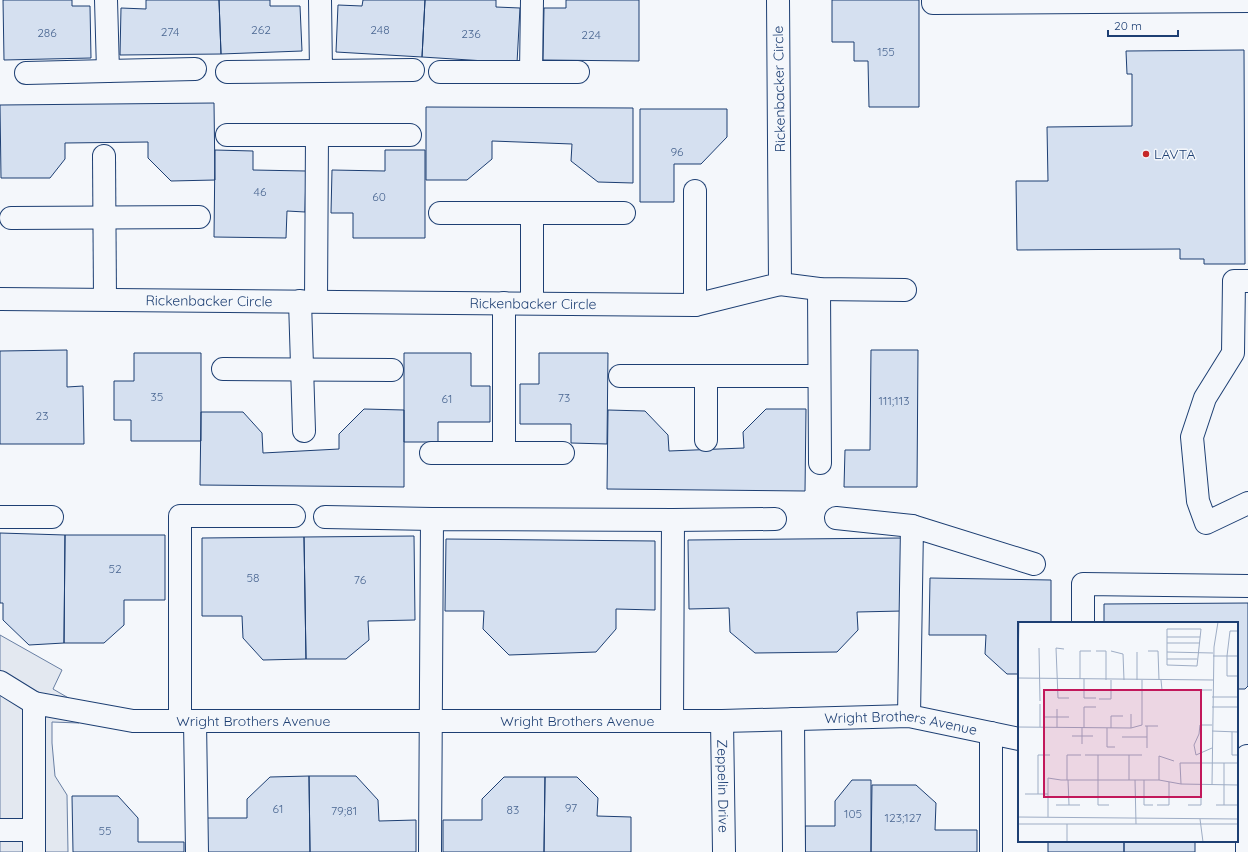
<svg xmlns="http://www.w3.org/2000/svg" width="1248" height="852" viewBox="0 0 1248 852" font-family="Quicksand,sans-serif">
<rect width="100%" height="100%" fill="#f4f7fb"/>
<path fill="#e3e8f0" stroke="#687fa3" d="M0,635L62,670L53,689L72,700L85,701L79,723L52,722V743L55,776L67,795L68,852H0Z"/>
<path fill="#d5e0f0" stroke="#1d3f73" d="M3,0H72V6H90L91,58L4,60Z
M146,0H219L221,54L120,55L121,8L146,9Z
M219,0H270V6H300L302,51L221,54Z
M363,0H425L422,57L336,52L338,5L362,6Z
M425,0H496V7L520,8L517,63L422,57Z
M566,0H639V61L543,60L544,8H566Z
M832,0H919V107H869L868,61H854V42H832Z
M1244,50L1245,264H1204V259H1180V249L1017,250L1016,181H1048L1047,127L1132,126V74H1127L1126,51Z
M214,103L215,180L171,181L148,158V142L65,143V159L50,178H1L0,105Z
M426,107L633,108V183L598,182L571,161L572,144L492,141V159L467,180H426Z
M640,109H727V137L701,164H674V202H640Z
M215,150L253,151V170L306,171L305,212L287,211L286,238L214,237Z
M385,150H425V238H353V213H331L332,170L385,171Z
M67,350V387L83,386L84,444H0V351Z
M871,350H918L917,487H844L845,450H870Z
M134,353H201V441H131V420H114V381H134Z
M404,353H471V386H490V422H438V442H404Z
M539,353H608L607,444L571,443V424H520V384H539Z
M364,409L404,410V487L200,485L201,412H243L262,433L263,453L339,449V434Z
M766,409H806L805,491L607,489L608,410L645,411L668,435L669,451L744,448L743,432Z
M0,533L65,535L64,643L29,645L3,620V603H0Z
M65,535H165V600H124V625L104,643H64Z
M414,536L415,620L368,621L369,640L346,659H306L304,537Z
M304,537L306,659L263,660L243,638L242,616H202V538Z
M901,538L902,611L857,612L858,630L837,652L755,653L730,632L729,608L689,609L688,540Z
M446,539L655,541V610L616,609V629L596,652L509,655L483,629L484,611H445Z
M930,578L1051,580V623H1019V674H1007L985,654L986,635H929Z
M1248,603V686L1245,689H1237V623H1104V604Z
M309,776L310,852H205V818H247V799L270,777Z
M309,776H356L378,800L379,821L416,820V852H310Z
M504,777H545L544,852H443V820H482V799Z
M545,777H577L598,798L597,816L631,817V852H544Z
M852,780H871V852H805V826H835V801Z
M872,785H916L936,803L935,830H977V852H871Z
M72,796H118L138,818V842H184V852H73Z
M1048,841H1124V852H1048Z
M1124,841H1195V852H1124Z"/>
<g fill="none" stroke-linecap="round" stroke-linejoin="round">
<g stroke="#1d3f73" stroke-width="24">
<g id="minor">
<path d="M106,0L108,71L195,69"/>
<path d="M320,0L321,71L413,70"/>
<path d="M933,0V3L1248,1"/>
<path d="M227,72L321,71"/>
<path d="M440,72H531L532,0"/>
<path d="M531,72H578"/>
<path d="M26,73L108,71"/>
<path d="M227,135H317"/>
<path d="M104,156L105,299"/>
<path d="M695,191V305"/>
<path d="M440,213H532"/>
<path d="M11,218L199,217"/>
<path d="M1248,281H1234L1233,353L1205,398L1192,437L1198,501L1206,523L1248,503"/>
<path d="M780,284L819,289L905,290"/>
<path d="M819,289L820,463"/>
<path id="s1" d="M0,299L695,305L780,284L778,0"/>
<path d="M300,301L304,431"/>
<path d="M316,301L317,135H410"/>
<path d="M504,303V453H563"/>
<path d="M532,303V213H624"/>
<path d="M223,369L392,370"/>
<path d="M620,376H819"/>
<path d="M706,376V440"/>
<path d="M431,453H504"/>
<path d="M0,517H52"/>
<path d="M325,517L432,519"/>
<path d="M836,518L912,526"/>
<path d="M673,520L775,519"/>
<path d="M1083,623V584L1248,586"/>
<path d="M0,682L34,703"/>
<path d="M909,716L912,526L1034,564"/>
<path d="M793,719L794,852"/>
<path d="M180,721V516H294"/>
<path d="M195,721L197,852"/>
<path id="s2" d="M722,721L724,852"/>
<path d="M991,733V852"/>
<path d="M1247,756V852"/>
<path d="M0,830H34"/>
<path id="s3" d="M34,852V703L133,721H722L909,716L1019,739"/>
<path d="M430,852L432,519L673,520L672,721"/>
</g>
</g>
<use href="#minor" stroke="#f4f7fb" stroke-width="22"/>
</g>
<circle fill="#c62828" stroke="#f4f7fb" stroke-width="1.5" cx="1146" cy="154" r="4"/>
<g text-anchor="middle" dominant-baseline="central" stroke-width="3" stroke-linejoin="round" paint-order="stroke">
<g font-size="12" fill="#4b6792">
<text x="261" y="29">262</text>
<text x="380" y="29">248</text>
<text x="170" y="31">274</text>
<text x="47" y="32">286</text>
<text x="471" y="33">236</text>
<text x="591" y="34">224</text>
<text x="886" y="51">155</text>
<text x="677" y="151">96</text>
<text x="260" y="191">46</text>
<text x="379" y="196">60</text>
<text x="157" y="396">35</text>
<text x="564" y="397">73</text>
<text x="447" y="398">61</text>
<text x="894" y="400">111;113</text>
<text x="42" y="415">23</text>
<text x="115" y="568">52</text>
<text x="253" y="577">58</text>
<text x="360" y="579">76</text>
<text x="571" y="807">97</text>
<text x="278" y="808">61</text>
<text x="513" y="809">83</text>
<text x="344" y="810">79;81</text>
<text x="853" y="813">105</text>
<text x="903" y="817">123;127</text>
<text x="105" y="830">55</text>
</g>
<g font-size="14" fill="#1d3f73" stroke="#f4f7fb">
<text transform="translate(779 89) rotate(-91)">Rickenbacker Circle</text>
<text stroke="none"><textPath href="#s1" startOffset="209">Rickenbacker Circle</textPath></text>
<text stroke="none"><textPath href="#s1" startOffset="533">Rickenbacker Circle</textPath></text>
<text stroke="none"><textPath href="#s3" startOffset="370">Wright Brothers Avenue</textPath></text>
<text stroke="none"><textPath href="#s3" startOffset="694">Wright Brothers Avenue</textPath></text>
<text stroke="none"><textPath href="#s3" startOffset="1018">Wright Brothers Avenue</textPath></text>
<text stroke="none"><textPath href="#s2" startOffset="65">Zeppelin Drive</textPath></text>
</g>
<g font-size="14" fill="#1d3f73" stroke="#f4f7fb" text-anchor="start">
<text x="1154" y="154">LAVTA</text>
</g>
</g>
<g transform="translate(1018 622)">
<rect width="220" height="220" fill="#f4f7fb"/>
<path fill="none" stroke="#9eadc5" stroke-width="1" d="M149,7H183L179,44L149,43ZM220,9H212L209,34V54H220M149,15H182M149,21H181M21,26L22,79M46,27L38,26L40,76H51M78,29H88V58M93,29L105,32L106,58M130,29H140L141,58M119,30V58M149,30L195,31M195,34H220M149,37H179M0,40L1,0M0,56L195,58M62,57V29H73M66,57V76H78M143,58L144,68H194M194,75H220M81,77H93V58M194,85H220M39,87V105M113,92V106M27,95H51M127,104H140M129,104V126M0,105L113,106L124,103V58M22,105V82M64,106V122M66,106V85H78M89,106V125H97M93,106V94H105M194,109L220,110M214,110V133H220M54,114H75M104,115H129M194,126L178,133L176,123L181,112L182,103H194M67,133H80M111,133H124M49,158V133H63M50,158L51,183H62M117,158L118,202M126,158V183H135M141,158V134L156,139M163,162L162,141H206M194,163L196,25L200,0M7,172H30M20,172V133H32M38,183H51M91,183H80V133H111V158M139,183H151V160M170,183H183V163M198,183H206V141H220M206,183H220M0,195L220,197M30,195V156L43,158H141L163,162L220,163M182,197L185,220M0,202H220M49,202V220"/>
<path fill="#c2185b" fill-opacity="0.15" stroke="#c2185b" stroke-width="2" d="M26,68H183V175H26Z"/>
<rect width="220" height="220" fill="none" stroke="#1d3f73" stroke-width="2"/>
</g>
<path d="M1108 30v6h70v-6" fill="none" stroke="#1d3f73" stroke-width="2"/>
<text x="1114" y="30" font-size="12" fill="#1d3f73" stroke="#f4f7fb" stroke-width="3" paint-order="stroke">20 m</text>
</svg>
